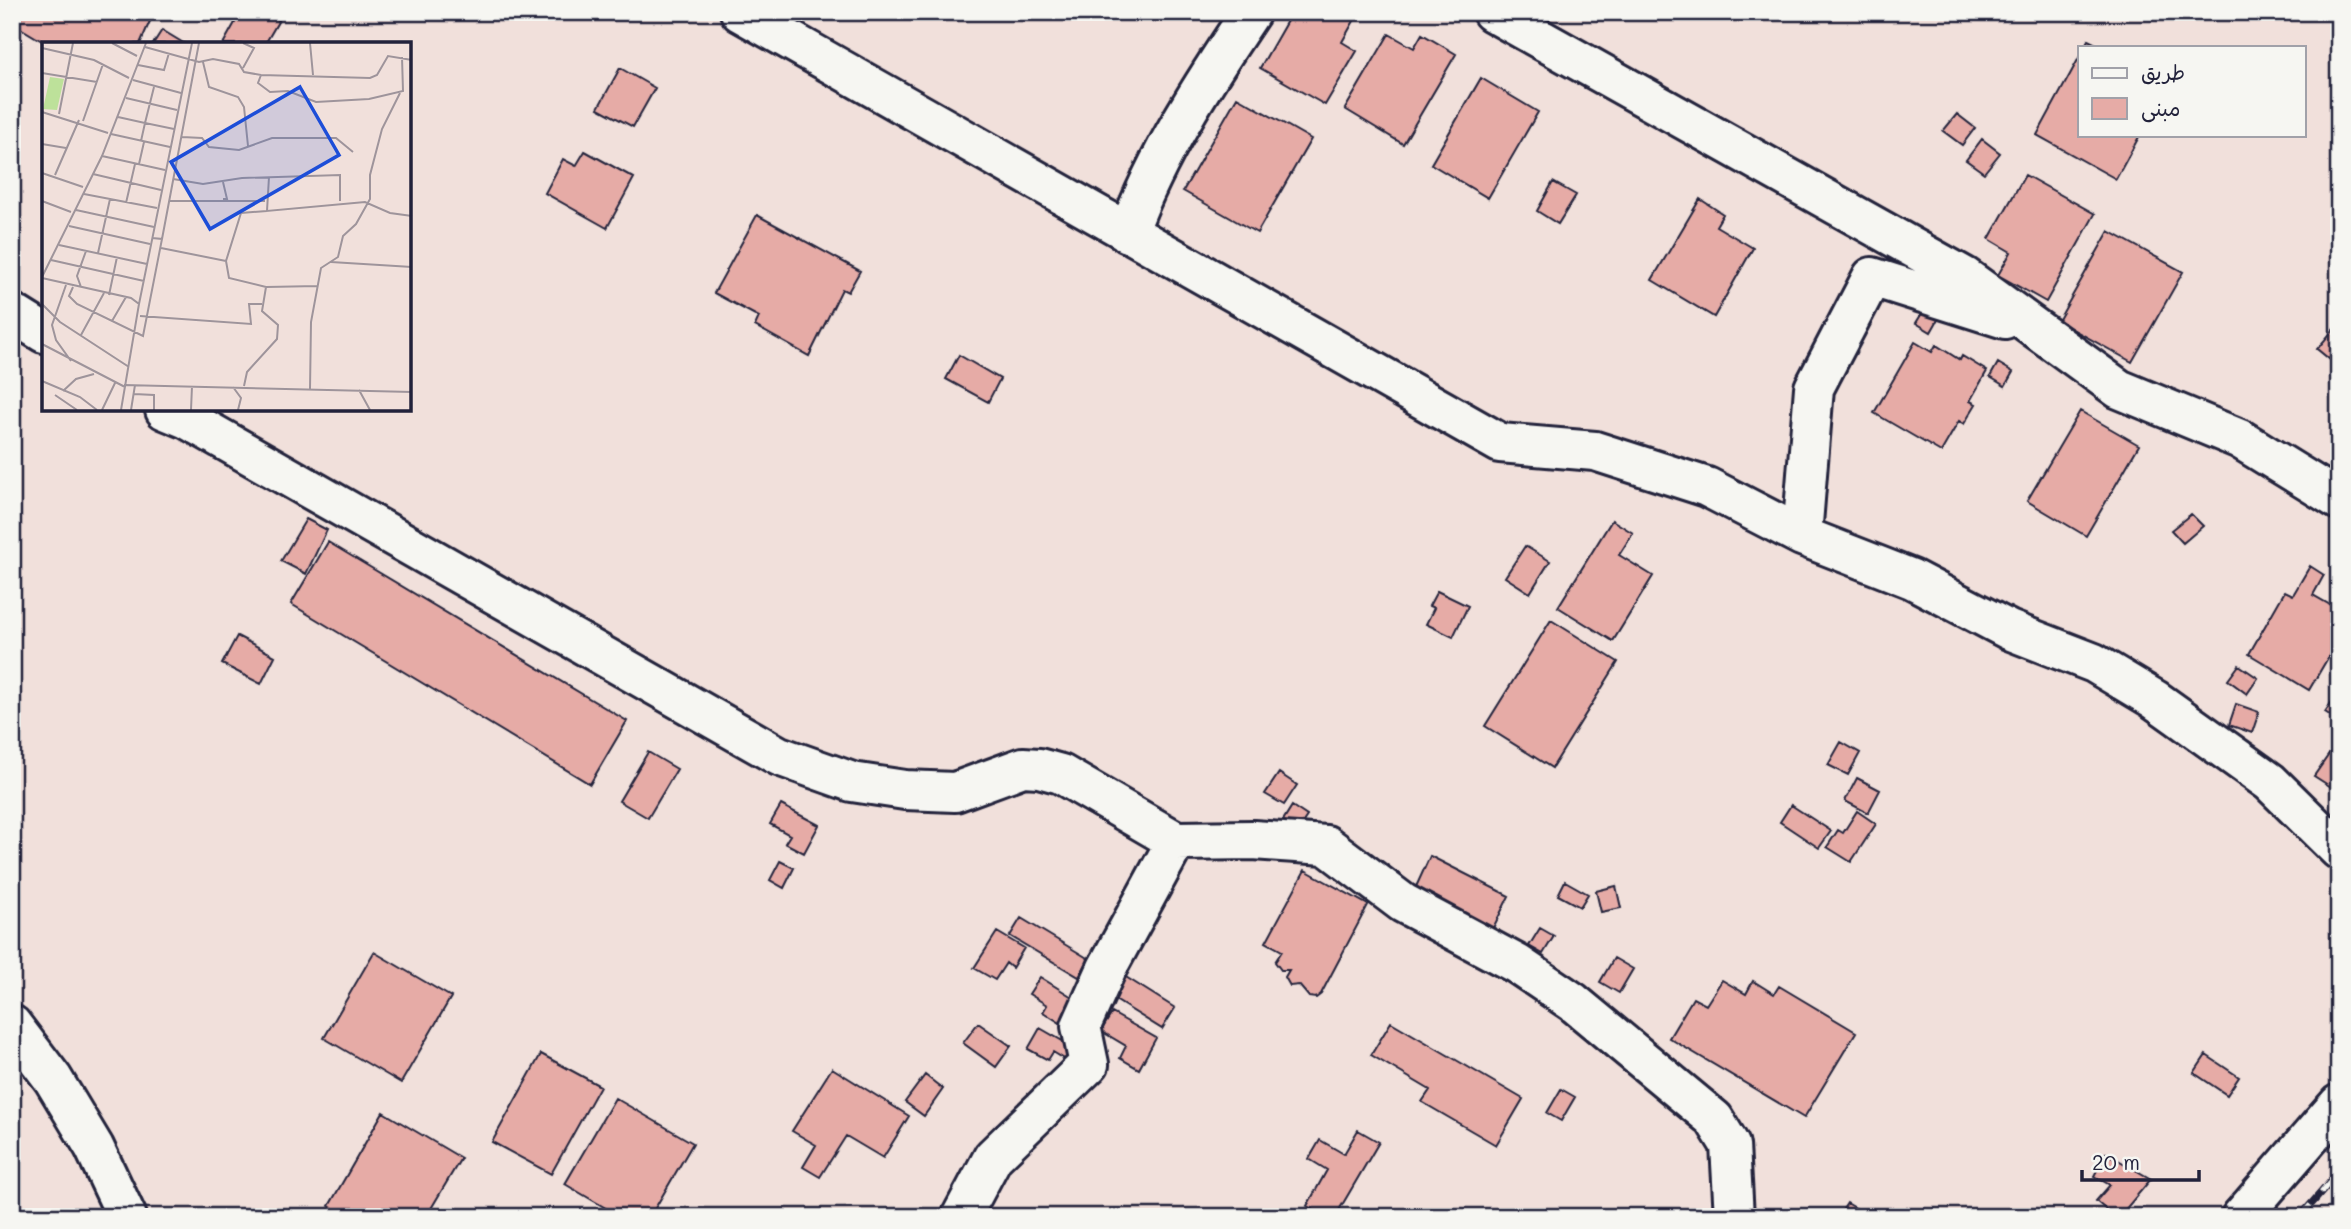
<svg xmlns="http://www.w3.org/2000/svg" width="2351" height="1229" viewBox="0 0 2351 1229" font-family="Mali,'Playpen Sans Arabic',sans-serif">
<rect width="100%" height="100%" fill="#f1e0db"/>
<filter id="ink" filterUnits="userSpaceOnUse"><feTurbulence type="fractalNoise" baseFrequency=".0143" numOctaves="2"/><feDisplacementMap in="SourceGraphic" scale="14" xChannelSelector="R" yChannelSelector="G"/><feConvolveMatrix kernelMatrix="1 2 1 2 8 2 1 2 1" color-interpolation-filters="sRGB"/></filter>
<g filter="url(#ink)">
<path fill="#e6aba6" stroke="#22223b" stroke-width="2" d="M12,12H154L140,44H47L12,23Z
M241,12H265L279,20L265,44H223Z
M1285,12H1359L1342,42L1357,51L1325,105L1260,68L1288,19L1283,16Z
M162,30L185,44H153Z
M1389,34L1414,48L1422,34L1456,54L1403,144L1345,109Z
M2088,40L2102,47H2084Z
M2080,56V135H2140L2116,179L2037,135Z
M620,68L655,88L633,127L598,108Z
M1481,78L1538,112L1488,198L1431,164Z
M12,80L19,82L13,95H12Z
M1237,97L1311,139L1257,233L1183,191Z
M1957,114L1975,128L1962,145L1943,131Z
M1982,139L2000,153L1984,173L1966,160Z
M585,151L634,178L607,228L545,193L563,159L576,166Z
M2025,175L2095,214L2046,302L1998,275L2011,252L1989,239Z
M1553,182L1576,195L1558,224L1537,211Z
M1700,199L1723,214L1716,226L1753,248L1714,317L1652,280Z
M757,215L860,271L848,292L842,289L809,356L755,326L759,317L714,293Z
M2109,231L2183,272L2132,362L2058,321Z
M1924,310L1939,318L1931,332L1916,323Z
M2334,329L2339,334V357L2334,363L2317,349Z
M1915,342L1932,352L1936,345L1960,360L1962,356L1987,371L1970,401L1976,404L1964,424L1959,421L1941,452L1874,413Z
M959,355L1000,379L988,402L946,379Z
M1998,363L2013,372L2005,386L1990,377Z
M2080,411L2139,445L2086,536L2027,501Z
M2339,423V444L2330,439Z
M2191,514L2203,526L2183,543L2171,530Z
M306,519L327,530L306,574L281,561Z
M1612,520L1633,533L1619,555L1653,576L1613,641L1558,607Z
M328,542L627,721L590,784L291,604Z
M1525,546L1550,561L1530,593L1505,577Z
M2310,566L2324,575L2313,595L2339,610V639L2309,690L2249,654L2285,591L2293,595Z
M1437,591L1468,606L1453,637L1426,624L1434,608L1429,606Z
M1551,620L1618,662L1552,768L1485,726Z
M237,636L275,656L261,684L222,664Z
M2239,665L2258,678L2247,694L2228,680Z
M2337,694L2339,695V721L2325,712Z
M2236,704L2259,712L2252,733L2229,725Z
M2339,740V792L2314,776Z
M1841,742L1860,753L1848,775L1828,765Z
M648,752L677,769L648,818L619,801Z
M1279,773L1297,785L1284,805L1265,794Z
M1857,778L1880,790L1868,813L1845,801Z
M781,805L819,825L804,853L785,843L790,835L770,824Z
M1791,805L1831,831L1819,848L1780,822Z
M1292,806L1307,816L1297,831L1282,822Z
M1857,811L1876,824L1851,862L1827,847L1838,830L1843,833Z
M1430,856L1509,896L1493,928L1415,889Z
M780,861L794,868L784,888L770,880Z
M1305,870L1368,905L1321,994L1316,998L1309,997L1299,985L1290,986L1285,977L1289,970H1281L1275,962L1282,951L1266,942Z
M1565,881L1588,894L1580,907L1558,895Z
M1616,886L1621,908L1601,912L1596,891Z
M1021,918L1089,959L1079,977L1010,936Z
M1540,928L1554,936L1543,954L1529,946Z
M997,932L1024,948L1012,968L1006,963L995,980L974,968Z
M374,952L451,997L401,1083L324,1038Z
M1614,958L1633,969L1619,993L1600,982Z
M1121,974L1175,1008L1162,1029L1107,995Z
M1040,977L1077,1000L1062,1024L1043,1012L1047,1005L1029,994Z
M1722,980L1746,994L1753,981L1774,994L1779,986L1856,1032L1804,1118L1669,1038L1693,998L1706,1005Z
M1112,1013L1156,1038L1139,1069L1120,1058L1126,1046L1101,1031Z
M1391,1022L1523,1099L1496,1145L1422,1102L1430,1090L1371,1055Z
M978,1023L1011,1046L996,1067L963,1043Z
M1040,1028L1078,1050L1071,1063L1053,1052L1048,1060L1028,1049Z
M541,1054L600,1086L551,1174L492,1142Z
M2206,1055L2239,1077L2227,1095L2194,1073Z
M832,1068L909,1116L883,1158L846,1136L820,1177L803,1167L816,1145L792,1131Z
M925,1075L943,1089L924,1116L905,1102Z
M1561,1089L1575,1097L1561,1121L1547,1113Z
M615,1098L693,1143L650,1217H621L565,1184Z
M383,1112L461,1158L426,1217H346L329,1206Z
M1358,1130L1379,1142L1335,1217H1325L1307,1206L1327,1170L1309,1159L1320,1140L1344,1154Z
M2106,1153L2151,1179L2119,1217H2114L2096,1201L2110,1185L2094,1176Z
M1847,1203L1869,1216V1217H1838Z"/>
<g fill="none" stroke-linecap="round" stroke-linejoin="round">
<g stroke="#22223b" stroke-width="44">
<path id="minor" d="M740,12L1500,443L1595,451L1707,487L1802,536L1912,579L2009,630L2094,663L2154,699L2270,782L2339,850
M1492,12L1965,277L2119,389L2240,439L2339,500
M1128,233C1157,154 1204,82 1251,12
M12,313L44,333
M165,410L187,419L779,756L852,782L905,790L955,792L1023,767L1039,768L1061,774L1176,841L1253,840L1326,845L1403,903L1517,964L1573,1002L1714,1119L1730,1145L1734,1217
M1802,536L1814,388L1872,277L2005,319
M12,1025L53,1079L94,1147L127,1217
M961,1217L993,1157L1089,1064L1081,1026L1107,968L1176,841
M2241,1217L2339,1104"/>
</g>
<use href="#minor" stroke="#f6f6f2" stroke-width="38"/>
<g stroke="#22223b" stroke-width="8">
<path id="rail" d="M2300,1217L2339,1172"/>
</g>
<use href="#rail" stroke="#f6f6f2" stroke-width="5" stroke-dasharray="16" stroke-linecap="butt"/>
</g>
</g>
<g transform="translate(42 42)">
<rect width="369" height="369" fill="#f1e0db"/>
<path d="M8,35L22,37L15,68L1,67Z" fill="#bde19a"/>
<path fill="none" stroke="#9e949b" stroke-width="2" d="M70,1L95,14M201,1L212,6L201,26M268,1L271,33M103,5L157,20L171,17L197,22L202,30L219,33L328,36L335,33L346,14L370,18M0,6L52,18L87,36M161,20L167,45L196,55L202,65L206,104M96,23L122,28L127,11M0,31L55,40M219,33L216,41L228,50L246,49L274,60L327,57L361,49L360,15M91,38L139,51M112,45L103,81L132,87M84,56L135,68M0,70L66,91M17,72L31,1M76,75L103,81L99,99M41,79L61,22M69,92L128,105M140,95L160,96L167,105L197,108L230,96H294L311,110M0,102L24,106M60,114L123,128M97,122L102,100M0,131L41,145M51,132L119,148M13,133L37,78M227,135L225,169L323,160L348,171L370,174M131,137L161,142L200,136L298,133V159M42,152L115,166M181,157H185L181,140M0,159L29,170M128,159H223M84,161L93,122M34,168L112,185M225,169L199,171L184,219L187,236L224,245L276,244M27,184L108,202M120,197L157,1M17,203L105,222M119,206L184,219M56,211L68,157M9,218L102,239M289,220L370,225M0,235L60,114L104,1M0,236L89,256L97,262L79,368M24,243L10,283L14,298L29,319M31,245L27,254L35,262L101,294L120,197L110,196M39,245L35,234L44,209M67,253L75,215M0,262L18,280L87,325M97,262L150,1M98,274L209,282L207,262H220M70,279L84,255M39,293L62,251M0,302L83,345M0,339L38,355L55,368M82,343L370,350M202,344L205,330L235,297L236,283L220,269L224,245M191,345L199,356L196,368M268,347L269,280L279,226L296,215L301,194L314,182L328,157V133L340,87L358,51M317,348L328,368M21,349L34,337L52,332M92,352L112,353V368M13,353L35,368M60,368L73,341M89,368L93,343M149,368L150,344"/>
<path fill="#1d4ed8" fill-opacity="0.15" stroke="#1d4ed8" stroke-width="3.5" d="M258,45L297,113L168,187L129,120Z"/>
<rect width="369" height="369" fill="none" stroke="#22223b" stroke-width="3.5"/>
</g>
<rect width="2351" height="1229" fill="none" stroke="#f6f6f2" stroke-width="42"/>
<rect x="21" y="21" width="2309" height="1187" fill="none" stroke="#22223b" stroke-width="2.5" filter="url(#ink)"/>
<rect x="2078" y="46" width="228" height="91" fill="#f6f6f2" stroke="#a1a1a9" stroke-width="2"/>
<rect x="2092" y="68" width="35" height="10" fill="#f6f6f2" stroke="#a1a1a9" stroke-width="2"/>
<text x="2141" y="80" font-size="21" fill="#22223b">طريق</text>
<rect x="2092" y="98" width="35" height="21" fill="#e6aba6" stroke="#a1a1a9" stroke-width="2"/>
<text x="2141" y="116" font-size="21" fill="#22223b">مبنى</text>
<path d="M2082 1170v10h117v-10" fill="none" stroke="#22223b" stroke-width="3.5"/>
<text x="2092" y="1170" font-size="21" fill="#22223b" stroke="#f6f6f2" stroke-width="5" paint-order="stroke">20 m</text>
</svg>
